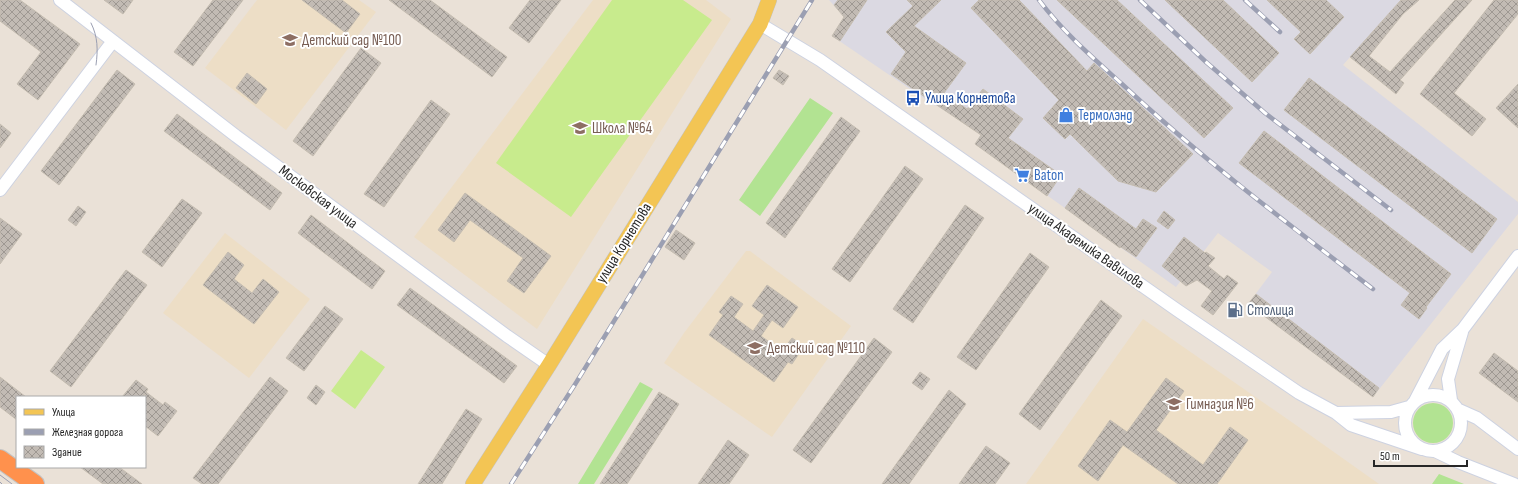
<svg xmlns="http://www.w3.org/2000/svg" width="1518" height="484" viewBox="0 0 1518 484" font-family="'Sofia Sans Condensed',sans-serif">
<defs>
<pattern id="building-cross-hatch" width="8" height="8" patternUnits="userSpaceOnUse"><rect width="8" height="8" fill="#c2bbb4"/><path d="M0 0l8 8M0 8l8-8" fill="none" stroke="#9e9892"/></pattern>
</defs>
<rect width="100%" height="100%" fill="#eae1d7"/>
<path fill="#dbd9e2" d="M829,0H1401L1343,65L1518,202V214L1373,397L1248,304L1272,272L1218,233L1176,287L975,144L981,134L936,105L935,106L832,36L844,17Z"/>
<path fill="#eddec6" d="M257,0H359L376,12L286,130L205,68Z
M593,0H706L731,19L537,329L414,237Z
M225,233L310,299L249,378L163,313Z
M746,251H750L851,326L772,437L664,363L684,333Z
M1143,319L1293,423L1379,484H1026Z"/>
<path fill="#b2e392" d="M810,98L833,113L760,216L739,200Z
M640,382L653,389L594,484H578Z
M1413 423a20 20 0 1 1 40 0a20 20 0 1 1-40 0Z
M1439,474L1464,484H1432Z"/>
<path fill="#c8eb8d" d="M612,0H683L712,20L571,217L496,163Z
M361,350L385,367L355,409L331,391Z"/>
<path fill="url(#building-cross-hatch)" stroke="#c5bdb1" d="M0,0H20L80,44L38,100L17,84L41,52L0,21Z
M104,0H133L123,14Z
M213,0H243L193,66L174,52Z
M302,0H342L360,14L346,33Z
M389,0H430L507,57L492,77Z
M530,0H561L529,43L509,28Z
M838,0H867L840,41L832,36L844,17L834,5Z
M907,0H941L914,26L966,63L944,93L967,109L983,89L1023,119L1008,138L1061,175L1047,196L975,144L981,135L891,74L906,52L886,32L913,6Z
M979,0H1019L1087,71L1094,63L1193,154L1156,192L1118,181L1070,134L1065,139L1043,118L1059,100L971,8Z
M1057,0H1117L1233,108L1204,138Z
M1165,0H1223L1279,53L1252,82Z
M1267,0H1326L1344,17L1310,54L1294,39L1301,32Z
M1401,0H1419L1403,14L1369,56L1390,72L1455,0H1472L1400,80L1404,83L1396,94L1350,57Z
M1494,0H1518V14L1454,93L1486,119L1472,136L1420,94Z
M361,48L381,63L313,156L293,141Z
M117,70L135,84L59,185L41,171Z
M779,70L789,76L783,85L773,78Z
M247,73L267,89L256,104L236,88Z
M1309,78L1497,219L1472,253L1284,110Z
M1518,84V128L1496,108Z
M431,100L450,114L384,207L364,194Z
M177,114L282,193L270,210L164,131Z
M841,117L860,131L785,238L766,223Z
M0,124L11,133L0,148Z
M1264,131L1451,274L1426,307L1427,308L1419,319L1401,305L1410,293L1239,163Z
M905,166L923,179L850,282L832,269Z
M1079,188L1136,229L1143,219L1157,228L1136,257L1121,247L1120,248L1065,208Z
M465,193L551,256L524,293L507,281L523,258L470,220L454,242L438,230Z
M182,199L202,213L162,267L142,252Z
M965,205L984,218L913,323L893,309Z
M78,206L86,212L76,226L68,220Z
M1164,211L1175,220L1168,229L1157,221Z
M311,215L385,271L372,289L298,233Z
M0,218L22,234L0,264Z
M676,230L695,243L684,260L665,247Z
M1184,237L1205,253L1206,252L1215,258L1208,266L1224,279L1227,275L1238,283L1213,315L1201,306L1212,291L1197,280L1186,286L1162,266Z
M228,252L244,265L234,279L252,293L263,279L279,292L254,324L203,285Z
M1030,253L1049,267L976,370L957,357Z
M126,270L147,285L71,387L50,371Z
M767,285L798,307L783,328L772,320L761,336L782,351L792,338L804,346L792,364L788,362L774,382L709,335L723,315L719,312L731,296L743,304L734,317L753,331L764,315L752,306Z
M410,288L517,366L504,383L397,305Z
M1256,294L1379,388L1373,397L1248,304Z
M1101,300L1122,316L1040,430L1019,414Z
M325,306L343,319L304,371L286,358Z
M874,338L892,352L811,463L793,450Z
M1494,353L1518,371V402L1479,373Z
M920,372L930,379L922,390L912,383Z
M0,377L26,397H17V420L0,407Z
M270,377L288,391L218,484H202L193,478Z
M1166,378L1184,391L1156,430L1203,465L1230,427L1248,440L1217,484H1178L1123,445L1098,481L1078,466L1110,420L1127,432Z
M136,380L148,389L146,392L163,405L165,402L177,411L158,436L145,426V394L142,397H122Z
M316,385L325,392L316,405L307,398Z
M949,390L966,404L909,484H882Z
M659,392L679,404L627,484H600Z
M466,409L482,419L442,484H418Z
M728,440L749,455L729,484H698Z
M986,446L1010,463L995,484H959Z
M80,467H119L142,484H103Z"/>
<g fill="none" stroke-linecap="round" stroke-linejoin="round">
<g stroke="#cdd2e1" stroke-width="14">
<path id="minor" d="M60,0L236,136L507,336L549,365
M760,24L820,60L1177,310L1299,393L1336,413L1351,425L1422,449
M0,190L113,41
M1405 423a28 28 0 1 1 56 0a28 28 0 1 1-56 0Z
M1451,400L1448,379L1462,332
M1415,401L1442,349L1463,329L1518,256
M1459,410L1477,418L1518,449
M1336,413L1391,412L1409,407
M1435,451L1458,462L1514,484"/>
</g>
<g stroke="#c3c3c3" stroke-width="16">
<path id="major" d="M473,484L549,365L760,24L769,0"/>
</g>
<g stroke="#c3c3c3" stroke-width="20">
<path id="highway" d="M0,459L35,484"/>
</g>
<use href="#minor" stroke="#fff" stroke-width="12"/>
<use href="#major" stroke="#f3c554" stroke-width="15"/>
<use href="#highway" stroke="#ff914d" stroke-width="18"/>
<path stroke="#9b9fb2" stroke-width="1" d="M91,23C98,37 98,50 96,65
M0,475L12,484
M0,482L2,484"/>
<g stroke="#9b9fb2" stroke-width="4.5">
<path id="rail" d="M1039,0C1062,31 1093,58 1122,84C1201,158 1287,223 1373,289
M1140,0L1206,62L1265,113L1391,210
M1245,0L1280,32
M511,484L574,386L812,0"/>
</g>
<use href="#rail" stroke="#fff" stroke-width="3" stroke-dasharray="9" stroke-linecap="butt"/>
</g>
<defs>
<g id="school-bare" transform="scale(1.2)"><path d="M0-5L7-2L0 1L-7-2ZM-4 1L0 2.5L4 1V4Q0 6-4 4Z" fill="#8d6e63" stroke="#fff" stroke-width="2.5" paint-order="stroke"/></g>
<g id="bus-bare" transform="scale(1.2)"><path d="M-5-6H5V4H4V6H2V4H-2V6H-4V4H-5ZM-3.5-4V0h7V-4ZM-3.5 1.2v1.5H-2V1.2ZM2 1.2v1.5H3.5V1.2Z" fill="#1a4fb4" stroke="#fff" stroke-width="2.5" paint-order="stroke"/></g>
<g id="shop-bare" transform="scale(1.2)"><path d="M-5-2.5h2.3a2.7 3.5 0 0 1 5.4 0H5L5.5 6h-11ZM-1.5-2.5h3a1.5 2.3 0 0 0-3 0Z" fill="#3f7fe0" stroke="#fff" stroke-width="2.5" paint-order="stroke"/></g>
<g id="supermarket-bare" transform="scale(1.2)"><path d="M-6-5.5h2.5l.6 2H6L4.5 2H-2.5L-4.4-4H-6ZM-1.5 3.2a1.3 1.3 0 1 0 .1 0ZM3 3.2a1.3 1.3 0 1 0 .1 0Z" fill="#3f7fe0" stroke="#fff" stroke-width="2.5" paint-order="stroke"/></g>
<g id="fuel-bare" transform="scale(1.2)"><path d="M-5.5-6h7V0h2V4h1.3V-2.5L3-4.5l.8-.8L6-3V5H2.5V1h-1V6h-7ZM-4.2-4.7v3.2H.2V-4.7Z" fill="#5c6f8a" stroke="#fff" stroke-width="2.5" paint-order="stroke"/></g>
</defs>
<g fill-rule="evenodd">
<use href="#school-bare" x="290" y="40"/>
<use href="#bus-bare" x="913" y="98"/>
<use href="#shop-bare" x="1066" y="115"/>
<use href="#school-bare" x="580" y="128"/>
<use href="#supermarket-bare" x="1022" y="175"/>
<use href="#fuel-bare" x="1235" y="310"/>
<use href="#school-bare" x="755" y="348"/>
<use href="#school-bare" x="1174" y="404"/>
</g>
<g text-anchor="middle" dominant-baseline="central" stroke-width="4" stroke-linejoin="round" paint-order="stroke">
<g font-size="15" fill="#785e54" stroke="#fff" text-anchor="start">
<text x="302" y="40">Детский сад №100</text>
<text x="592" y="128">Школа №64</text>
<text x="767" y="348">Детский сад №110</text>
<text x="1186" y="404">Гимназия №6</text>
</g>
<g font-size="15" fill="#164399" stroke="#fff" text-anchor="start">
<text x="925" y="98">Улица Корнетова</text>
</g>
<g font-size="15" fill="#366cbe" stroke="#fff" text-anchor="start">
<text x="1078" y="115">Термолэнд</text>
<text x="1034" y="175">Baton</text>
</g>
<g font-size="15" fill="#272727" stroke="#fff">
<text transform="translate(318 197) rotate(37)">Московская улица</text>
<text transform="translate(624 243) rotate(-58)">улица Корнетова</text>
<text transform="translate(1086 246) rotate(35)">улица Академика Вавилова</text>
</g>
<g font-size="15" fill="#4e5e75" stroke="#fff" text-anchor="start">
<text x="1247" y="310">Столица</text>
</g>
</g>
<rect x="16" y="396" width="130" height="72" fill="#ffffff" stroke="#a9a9a9"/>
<rect x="24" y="409" width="20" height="6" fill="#f3c554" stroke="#a9a9a9"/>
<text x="52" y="416" font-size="12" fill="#272727">Улица</text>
<rect x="24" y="429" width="20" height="6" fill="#9b9fb2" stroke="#a9a9a9"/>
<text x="52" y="436" font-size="12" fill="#272727">Железная дорога</text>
<rect x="24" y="446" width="20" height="12" fill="url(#building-cross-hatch)" stroke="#a9a9a9"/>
<text x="52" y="456" font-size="12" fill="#272727">Здание</text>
<path d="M1374 460v6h93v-6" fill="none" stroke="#272727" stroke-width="2"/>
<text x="1380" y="460" font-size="12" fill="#272727" stroke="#ffffff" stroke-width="3" paint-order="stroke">50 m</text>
</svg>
